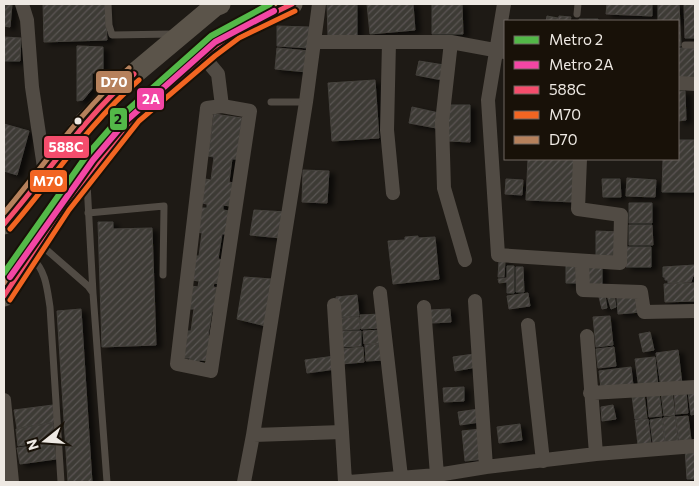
<svg xmlns="http://www.w3.org/2000/svg" width="699" height="486" viewBox="0 0 699 486" font-family="Commissioner,sans-serif">
<defs>
<pattern id="building-hatch" width="6" height="6" patternUnits="userSpaceOnUse" patternTransform="scale(1.25)"><rect width="6" height="6" fill="#3e3a36"/><path d="M-1 1l2-2M0 6l6-6M5 7l2-2" fill="none" stroke="#5a5653"/></pattern>
<filter id="shadow"><feDropShadow dx="5.5" dy="3" stdDeviation="2.5" flood-color="#0009"/></filter>
</defs>
<rect width="100%" height="100%" fill="#1e1a15"/>
<path fill="url(#building-hatch)" stroke="#44413c" filter="url(#shadow)" d="M4,4H12L10,27L4,26Z
M43,4H105L107,40L44,42Z
M327,4H357V36H328Z
M367,4H413L415,30L370,34Z
M432,4H462L463,34H432Z
M607,4H652V16L606,14Z
M658,4H679L681,46H678V21H658Z
M684,4H695V38H685Z
M547,16L558,18V21H546Z
M559,16L571,17L570,21H558Z
M579,19H598V21H579Z
M277,26L309,27V48L277,46Z
M4,37L21,38L20,61H4Z
M77,46L103,47V73H92V89L83,100L77,101Z
M277,48L309,51L307,72L275,69Z
M678,48H695V81L678,80Z
M419,61L444,65L442,80L416,75Z
M375,80L379,138L332,141L328,83Z
M678,91H685L686,120L678,121Z
M448,105H470V142L448,141Z
M412,107L439,113L436,128L409,123Z
M214,114L242,118L237,159H232L229,182L233,183L230,206L223,205V210L229,211L226,234H222L218,259L223,260L220,284L214,283L213,287L219,288L216,312L212,311L208,336L213,337L209,361L199,360V363L189,361L190,358H183L187,331H191L194,309H188L191,286L198,287L199,281L192,280L195,256H199L202,233L198,232L201,208H207V204L202,203L205,179L211,180L214,157L208,156Z
M4,124L29,131L17,175L4,171Z
M678,140H695V192H662L663,159H678Z
M528,159H576L574,202L526,200Z
M303,170L329,171L327,203L302,202Z
M627,178L656,180L655,197L626,196Z
M506,179L523,180L522,195L505,194Z
M602,179H620L621,197H603Z
M629,203H652V223H629Z
M254,210L286,212L281,238L250,235Z
M98,222H113V229L152,228L156,345L102,347Z
M629,225H652L653,245H629Z
M596,231L619,232V256H596Z
M418,236V238L435,237L439,279L393,284L388,241L405,240V237Z
M626,247H651V267H626Z
M499,261H505L504,277H498Z
M566,264H576L577,283H566Z
M695,265V276H693L691,282L668,283V280H665V277H663V267Z
M507,266H514V293H507V282L499,283L498,279L507,278Z
M588,266H602V287L587,286Z
M516,267H523L524,292H516Z
M244,277L272,279L266,326L237,319Z
M695,283V301L665,302L664,284Z
M528,293L530,306L509,309L507,296Z
M614,294L616,307L611,309L607,295Z
M357,295L359,316L338,317L336,297Z
M605,295L607,308L602,309L599,297Z
M640,296L641,312L618,314L617,298Z
M81,309L92,482H68L57,311Z
M450,309L451,322L431,323L430,310Z
M381,314L382,328L361,329L360,315Z
M610,316L613,345L596,347L593,317Z
M359,317L360,329L340,330L339,318Z
M383,330L384,343L364,344L363,331Z
M339,331H361V346L340,347Z
M650,332L654,350L643,352L639,334Z
M384,344L385,360L366,361L365,345Z
M363,347L364,362L341,364L340,349Z
M614,347L616,366L598,368L596,349Z
M678,350L682,384L661,387L656,353Z
M474,354L477,367L455,371L453,357Z
M335,356L336,369L307,373L305,360Z
M655,357L658,387L639,389L635,359Z
M631,367L633,385L601,388L599,371Z
M464,387V401L444,402L443,388Z
M672,391L675,415L664,416L661,392Z
M686,391L688,413L676,414L674,392Z
M695,391V414L691,415L688,392Z
M659,392L662,416L649,417L647,394Z
M644,394L647,418L635,419L632,396Z
M53,405L55,422L17,428L14,410Z
M613,405L616,419L602,421L601,407Z
M479,409L480,422L460,425L458,412Z
M675,416L678,441L665,442L663,418Z
M688,416L691,440L679,441L676,417Z
M662,418L665,442L653,444L650,420Z
M648,419L651,444L638,445L635,420Z
M53,423L56,440L18,446L16,429Z
M520,424L522,440L499,443L497,427Z
M482,429L485,459L465,461L462,431Z
M54,443L56,459L20,464L17,448Z
M685,448H695V479H687Z"/>
<g fill="none" stroke-linecap="round" stroke-linejoin="round">
<path stroke="#514b44" stroke-width="7" d="M108,4L109,25L112,35L173,34
M577,14L578,4
M685,45H695
M271,102H306
M87,183L93,293
M88,213L164,206L163,275
M41,245L88,286L93,293L107,482
M32,258C46,271 47,288 50,307L61,482"/>
<path stroke="#514b44" stroke-width="14" d="M22,4L27,20L32,87L45,174
M504,4L488,100L498,255L620,263L621,215L578,209L580,159
M314,42H451L505,52
M389,42L387,130L393,193
M451,42L442,122L444,188L465,260
M203,56L218,74L222,106
M678,83L695,84
M222,106L250,111L211,371L177,364L207,108Z
M582,261L583,290L641,292L644,312L695,311
M380,293L401,477
M475,301L486,467
M334,305L342,432
M424,307L437,475
M528,325L543,461
M587,336L596,454
M590,393L695,387
M4,400L12,482
M253,435L342,432L345,482
M244,482L253,435L306,102L319,4
M349,482L437,475L486,467L596,454L695,446"/>
<path stroke="#5b544a" stroke-width="21" d="M4,224L45,174L84,123L116,89L215,6L220,4
M4,296L63,206L134,116L210,50L235,32L292,4"/>
<g stroke="#181108" stroke-width="9">
<path id="bus-1" d="M4,224C47,174 84,118 134,74
M4,296L63,206L134,116L210,50L235,32L292,4"/>
</g>
<g stroke="#181108" stroke-width="9">
<path id="bus-2" d="M10,229C53,179 89,123 139,80
M10,300L69,210L139,121L215,56L239,38L295,11"/>
</g>
<g stroke="#181108" stroke-width="9">
<path id="bus-3" d="M4,213C45,164 81,111 129,68
M4,283L57,201L129,111L206,44L231,26L275,4"/>
</g>
<use href="#bus-1" stroke="#f44d6c" stroke-width="5"/>
<use href="#bus-2" stroke="#f26522" stroke-width="5"/>
<use href="#bus-3" stroke="#b6815c" stroke-width="5"/>
<g stroke="#181108" stroke-width="10">
<path id="metro-1" d="M4,273L87,155L121,116L211,36L270,4"/>
</g>
<g stroke="#181108" stroke-width="10">
<path id="metro-2" d="M10,277L93,160L126,121L215,42L274,11"/>
</g>
<use href="#metro-1" stroke="#53b848" stroke-width="6"/>
<use href="#metro-2" stroke="#f346a5" stroke-width="6"/>
</g>
<circle fill="#eee9e3" stroke="#181108" stroke-width="2" cx="78" cy="121" r="4.5"/>
<g stroke="#181108" stroke-width="2">
<rect x="95" y="70" width="38" height="24" rx="5" fill="#b6815c"/>
<rect x="136" y="87" width="29" height="24" rx="5" fill="#f346a5"/>
<rect x="109" y="107" width="19" height="24" rx="5" fill="#53b848"/>
<rect x="43" y="135" width="47" height="24" rx="5" fill="#f44d6c"/>
<rect x="29" y="169" width="39" height="24" rx="5" fill="#f26522"/>
</g>
<g font-size="14" text-anchor="middle" font-weight="bold" fill="#fff">
<text x="114" y="87">D70</text>
<text x="151" y="104">2A</text>
<text x="66" y="152">588C</text>
<text x="48" y="186">M70</text>
</g>
<g font-size="14" text-anchor="middle" font-weight="bold" fill="#111">
<text x="118" y="124">2</text>
</g>
<rect width="699" height="486" fill="none" stroke="#eee9e3" stroke-width="10"/>
<rect x="504" y="20" width="175" height="140" fill="#181108" stroke="#6e6760"/>
<rect x="514" y="36" width="25" height="8" fill="#53b848" stroke="#6e6760"/>
<text x="549" y="45" font-size="15" fill="#eee9e3">Metro 2</text>
<rect x="514" y="61" width="25" height="8" fill="#f346a5" stroke="#6e6760"/>
<text x="549" y="70" font-size="15" fill="#eee9e3">Metro 2A</text>
<rect x="514" y="86" width="25" height="8" fill="#f44d6c" stroke="#6e6760"/>
<text x="549" y="95" font-size="15" fill="#eee9e3">588C</text>
<rect x="514" y="111" width="25" height="8" fill="#f26522" stroke="#6e6760"/>
<text x="549" y="120" font-size="15" fill="#eee9e3">M70</text>
<rect x="514" y="136" width="25" height="8" fill="#b6815c" stroke="#6e6760"/>
<text x="549" y="145" font-size="15" fill="#eee9e3">D70</text>
<g transform="translate(45 441) rotate(253)" stroke="#181108" stroke-width="4" paint-order="stroke">
<path d="M0-4L9 19L0 12L-9 19Z" fill="#eee9e3"/>
<text y="-8" font-size="14" font-weight="bold" text-anchor="middle" fill="#eee9e3">N</text>
</g>
</svg>
